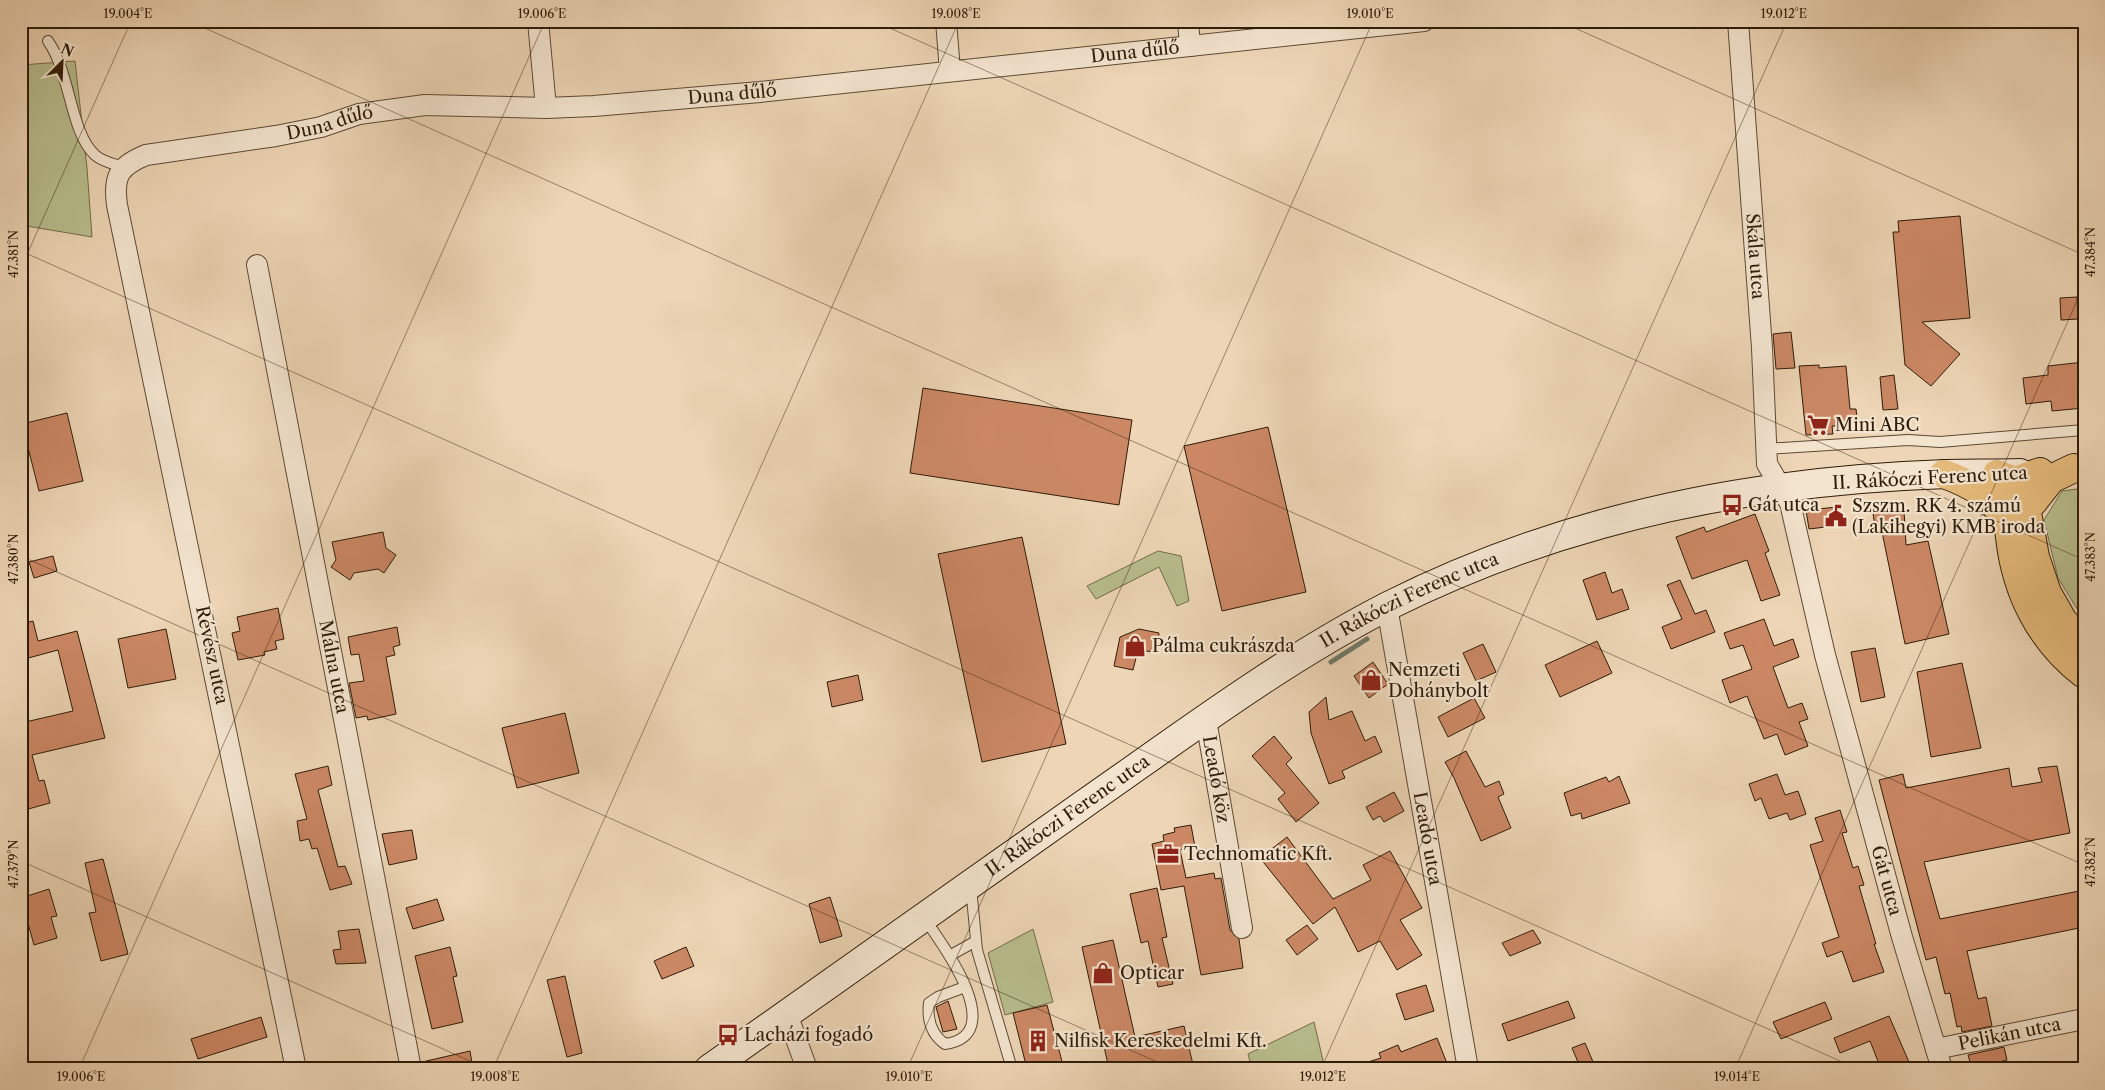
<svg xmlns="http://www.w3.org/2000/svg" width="2105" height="1090" viewBox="0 0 2105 1090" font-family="'Libre Caslon Text',serif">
<rect width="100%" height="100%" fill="#edd5b5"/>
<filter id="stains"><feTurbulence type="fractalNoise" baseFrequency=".004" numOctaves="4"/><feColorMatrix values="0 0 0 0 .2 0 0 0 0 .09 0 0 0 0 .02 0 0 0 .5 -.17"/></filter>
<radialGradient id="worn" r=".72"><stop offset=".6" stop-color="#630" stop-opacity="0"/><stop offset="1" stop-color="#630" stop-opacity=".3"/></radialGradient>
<path fill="#b8bd8d" stroke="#746c4a" d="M75,61L87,168L92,237L21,225V65Z
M2084,488V620L2058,578L2044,520L2062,491Z
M1158,551L1181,556L1189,601L1177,606L1159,567L1096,599L1087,586Z
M1033,929L1053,1002L1005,1015L988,953Z
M1314,1022L1325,1069H1252L1248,1054Z"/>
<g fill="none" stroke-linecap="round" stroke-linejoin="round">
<path stroke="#6f7a6b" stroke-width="5" d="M1331,662L1367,639"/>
</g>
<path fill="#cc8865" stroke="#2f1c08" d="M1960,216L1970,318L1922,322L1960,354L1931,386L1905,365L1893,232H1899L1898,221Z
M2077,297L2078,319L2061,320L2060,298Z
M1791,332L1795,368L1776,369L1773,334Z
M2084,362V408L2052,411L2051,401L2026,404L2023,378L2048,375V366Z
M1819,365V368L1846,366L1850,409H1856L1858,426H1832L1833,434L1806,435L1799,366Z
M1894,375L1898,409L1883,410L1880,377Z
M923,388L1132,420L1119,505L910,473Z
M67,413L83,481L39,491L22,424Z
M1268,427L1306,592L1222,611L1184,446Z
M1838,507L1842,525L1809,529L1806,510Z
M1904,510L1906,545L1928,541L1949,634L1905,644L1881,527L1875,528L1873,513Z
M1755,514L1769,551L1765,553L1780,595L1761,601L1747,560L1692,579L1676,537L1704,527L1706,532Z
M383,532L386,548L396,555L384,573L378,569L354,573L350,580L331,567L336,560L332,542Z
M1022,537L1066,744L982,762L938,554Z
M53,556L57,571L34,578L29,562Z
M1605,572L1612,593L1622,589L1629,609L1597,620L1583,580Z
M1680,580L1695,614L1706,610L1715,632L1671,649L1662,627L1682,619L1667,585Z
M278,608L284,639L275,641L277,649L264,652L265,655L238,660L232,633L240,631L237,617Z
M1764,619L1774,646L1793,639L1799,657L1773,667L1788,708L1802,703L1808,719L1799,722L1808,746L1785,755L1777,734L1764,739L1747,696L1730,703L1722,680L1752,669L1743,645L1730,649L1724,633Z
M33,621L38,641L77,631L105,738L32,755L39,781L44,780L50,803L21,811V723L73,711L58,650L21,660V624Z
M397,627L400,645L393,647L395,655L386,657L396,714L368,720L367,716L356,718L349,683L364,681L359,654L351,655L348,637Z
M166,629L176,679L128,688L118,639Z
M1139,629L1159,633L1157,652L1145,651L1136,658L1133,670L1114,666L1120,637Z
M1597,641L1612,673L1560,697L1545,665Z
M1483,644L1496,672L1476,681L1463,653Z
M1875,648L1885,697L1861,702L1851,652Z
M1373,662L1388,684L1369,698L1354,676Z
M1962,663L1981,748L1931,757L1917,672Z
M858,675L863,700L832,707L827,682Z
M1326,697L1329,720L1352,711L1365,741L1375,736L1382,752L1342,771L1345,778L1329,784L1311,733L1309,712Z
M1474,698L1485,718L1448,737L1438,717Z
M565,713L579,773L517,788L502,728Z
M1274,736L1292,758L1286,764L1319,803L1296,822L1278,799L1285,793L1252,756Z
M1466,751L1485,787L1499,781L1504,794L1498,797L1511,828L1481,841L1454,778L1445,762Z
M328,766L332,785L318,790L338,867L345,866L352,884L330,890L317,848L312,849L309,839L300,841L297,821L307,819L295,774Z
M2057,766L2070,833L1924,862L1940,919L2084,890V927L1967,951L1978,999L1986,997L1992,1026L1962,1032L1961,1026L1957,1027L1950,993L1945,994L1936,957L1926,960L1879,780L1903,774L1906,788L2009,768L2012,787L2042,782L2038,768Z
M1777,774L1785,795L1798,791L1806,814L1790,820L1787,813L1769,819L1761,798L1755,801L1749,784Z
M1619,776L1630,803L1582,819L1581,813L1571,816L1564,793L1606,777L1609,782Z
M1394,792L1404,811L1384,822L1380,816L1373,820L1366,807Z
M1840,810L1847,832L1842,833L1853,868L1858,866L1864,885L1859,886L1876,944H1874L1884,972L1853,982L1842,951L1827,957L1822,943L1839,937L1810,845L1823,841L1815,818Z
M1191,825L1195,847L1180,850L1186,878L1214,873L1215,879L1221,878L1230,930L1239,939L1243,968L1201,975L1184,886L1161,890L1152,844L1164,841L1163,835L1175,832L1174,828Z
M412,830L417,859L389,865L382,834Z
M1287,837L1333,899L1371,880L1363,865L1390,851L1422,908L1400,920L1422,955L1397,970L1380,941L1358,952L1335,907L1313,924L1260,858Z
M103,859L128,954L101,961L89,913L96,912L85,863Z
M1157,888L1167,937L1162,938L1173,984L1158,987L1148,941L1141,943L1130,894Z
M49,889L57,916L51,917L57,938L34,945L21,898Z
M830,897L842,936L820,943L809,904Z
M437,899L444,920L413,929L406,908Z
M1307,925L1318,939L1297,955L1286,940Z
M359,929L366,963L336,964L333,950L341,949L338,931Z
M1533,930L1541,943L1510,956L1502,943Z
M1113,940L1135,1037L1184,1026L1194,1069H1109L1082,947Z
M450,947L457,976L453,977L463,1022L432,1029L415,956Z
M686,947L694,966L662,979L654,961Z
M565,976L582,1053L567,1057L547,980Z
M1426,985L1434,1011L1405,1020L1396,994Z
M948,1001L957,1029L943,1032L936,1007Z
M1568,1001L1575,1018L1508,1041L1502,1024Z
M1825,1002L1832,1019L1781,1039L1773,1022Z
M1047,1005L1064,1069H1027L1013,1013Z
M1889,1016L1912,1069H1881L1870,1041L1840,1053L1834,1038Z
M261,1017L267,1037L198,1059L191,1039Z
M1437,1038L1448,1066L1441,1069H1356L1355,1066L1381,1058L1379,1053L1398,1045L1401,1052Z
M1585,1043L1596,1069H1581L1572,1048Z
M2004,1047L2007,1060L1972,1069L1968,1055Z
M470,1051L473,1069H423L422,1062Z"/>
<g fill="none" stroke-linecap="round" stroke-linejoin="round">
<g stroke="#5e4a33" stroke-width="12">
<path id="service" d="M48,41C71,74 70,132 95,155C103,162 114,164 123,167
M1765,449L1908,440L1940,442L2084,430
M971,887L977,950L1012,1069
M924,918C942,943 1010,1035 945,1044C931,1034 927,1020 929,1003L938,997L965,987
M951,955L976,941"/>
</g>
<g stroke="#5e4a33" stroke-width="22">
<g id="minor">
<path d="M538,21L546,108"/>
<path d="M946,21L950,71"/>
<path d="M1188,21L1190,46"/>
<path id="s1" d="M1738,21L1762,348L1767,464L1790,503L1825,655L1902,937L1942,1069"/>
<path id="s2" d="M257,265L411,1069"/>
<path id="s3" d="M1387,607L1468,1069"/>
<path id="s4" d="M1206,720L1242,928"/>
<path d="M787,1014L807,1069"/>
<path id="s5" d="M1936,1049L2084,1019"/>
<path id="s6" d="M296,1069L117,205C113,176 119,166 146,155L276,136L321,127L359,114L425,105L546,108L594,106L760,92L1424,21"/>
</g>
</g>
<g stroke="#2f1c08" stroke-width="30">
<g id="secondary">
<path id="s7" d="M709,1069C834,981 959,892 1084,804C1183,735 1281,661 1388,606C1456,572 1529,544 1602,524C1713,493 1831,478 1946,474C1971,473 1995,474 2020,473"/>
</g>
</g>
<g stroke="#2f1c08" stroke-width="30">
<path id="trunk" d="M2040,472L2015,481C2004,505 2007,512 2010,537C2016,592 2040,640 2084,674
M1944,474C1974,485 1987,494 2007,519
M1997,474L2015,481L2024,496L2035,557L2047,593L2063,621L2084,644
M2033,502L2051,479L2074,468"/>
</g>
<use href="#service" stroke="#f3e4cf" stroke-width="10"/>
<use href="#minor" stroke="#f3e4cf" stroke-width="20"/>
<use href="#secondary" stroke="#f3e4cf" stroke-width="28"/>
<use href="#trunk" stroke="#e6ba7a" stroke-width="28"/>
</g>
<path fill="none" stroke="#2f1c08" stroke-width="1" stroke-opacity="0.45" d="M189,21L2084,865M874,21L2084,560M1559,21L2084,255M21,251L1858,1069M21,268L131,21M21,556L1173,1069M21,861L488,1069M79,1069L545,21M493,1069L959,21M907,1069L1373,21M1321,1069L1787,21M1735,1069L2084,285"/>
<defs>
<g id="supermarket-bare" transform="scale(1.725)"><path d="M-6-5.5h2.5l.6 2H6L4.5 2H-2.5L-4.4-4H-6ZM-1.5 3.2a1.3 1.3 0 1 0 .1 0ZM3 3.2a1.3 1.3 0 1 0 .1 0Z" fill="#8f2418" stroke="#f3e4cf" stroke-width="2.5" paint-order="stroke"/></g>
<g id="bus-bare" transform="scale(1.725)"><path d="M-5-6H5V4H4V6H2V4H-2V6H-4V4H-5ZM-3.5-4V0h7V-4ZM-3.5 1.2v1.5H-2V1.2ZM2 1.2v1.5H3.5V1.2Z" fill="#8f2418" stroke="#f3e4cf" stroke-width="2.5" paint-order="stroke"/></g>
<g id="civic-bare" transform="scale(1.725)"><path d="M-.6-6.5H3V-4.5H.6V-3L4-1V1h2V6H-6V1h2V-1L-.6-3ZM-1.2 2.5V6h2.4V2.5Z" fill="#8f2418" stroke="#f3e4cf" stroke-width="2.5" paint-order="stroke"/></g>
<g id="shop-bare" transform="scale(1.725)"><path d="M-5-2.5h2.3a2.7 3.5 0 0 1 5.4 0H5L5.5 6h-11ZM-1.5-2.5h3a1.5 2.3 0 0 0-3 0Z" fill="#8f2418" stroke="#f3e4cf" stroke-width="2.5" paint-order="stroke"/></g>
<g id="office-bare" transform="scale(1.725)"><path d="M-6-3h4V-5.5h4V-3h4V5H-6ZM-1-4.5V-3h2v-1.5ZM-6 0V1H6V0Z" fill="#8f2418" stroke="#f3e4cf" stroke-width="2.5" paint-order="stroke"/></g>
<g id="building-bare" transform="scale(1.725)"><path d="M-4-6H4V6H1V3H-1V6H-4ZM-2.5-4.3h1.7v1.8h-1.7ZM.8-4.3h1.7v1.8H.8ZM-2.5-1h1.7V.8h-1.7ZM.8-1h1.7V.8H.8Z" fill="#8f2418" stroke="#f3e4cf" stroke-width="2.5" paint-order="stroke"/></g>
</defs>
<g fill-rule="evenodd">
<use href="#supermarket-bare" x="1818" y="425"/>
<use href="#bus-bare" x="1732" y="505"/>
<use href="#civic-bare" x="1836" y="516"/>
<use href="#shop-bare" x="1135" y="646"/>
<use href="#shop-bare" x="1371" y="680"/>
<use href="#office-bare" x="1168" y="854"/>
<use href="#shop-bare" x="1103" y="973"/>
<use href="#bus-bare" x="728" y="1035"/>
<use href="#building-bare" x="1038" y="1041"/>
</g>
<g text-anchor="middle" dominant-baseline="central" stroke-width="4.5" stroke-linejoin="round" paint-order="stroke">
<g font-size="18" fill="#2f1c08" stroke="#f3e4cf">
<text stroke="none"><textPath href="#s6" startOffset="1944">Duna dűlő</textPath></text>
<text stroke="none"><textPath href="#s6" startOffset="1539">Duna dűlő</textPath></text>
<text stroke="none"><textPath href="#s6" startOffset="1134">Duna dűlő</textPath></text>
<text stroke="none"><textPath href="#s1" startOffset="236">Skála utca</textPath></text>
<text transform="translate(1930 478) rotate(-3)">II. Rákóczi Ferenc utca</text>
<text stroke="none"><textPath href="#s7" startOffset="844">II. Rákóczi Ferenc utca</textPath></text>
<text transform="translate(212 655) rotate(78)">Révész utca</text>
<text stroke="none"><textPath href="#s2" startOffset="409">Málna utca</textPath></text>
<text stroke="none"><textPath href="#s4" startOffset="60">Leadó köz</textPath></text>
<text stroke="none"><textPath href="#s7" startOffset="439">II. Rákóczi Ferenc utca</textPath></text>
<text stroke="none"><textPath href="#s3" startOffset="235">Leadó utca</textPath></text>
<text stroke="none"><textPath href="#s1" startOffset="879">Gát utca</textPath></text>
<text stroke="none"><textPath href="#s5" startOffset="75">Pelikán utca</textPath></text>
</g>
<g font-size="18" fill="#2f1c08" stroke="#f3e4cf" text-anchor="start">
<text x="1835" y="425">Mini ABC</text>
<text x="1748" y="505">Gát utca</text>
<text x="1852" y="506">Szszm. RK 4. számú<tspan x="1852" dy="21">(Lakihegyi) KMB iroda</tspan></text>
<text x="1152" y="646">Pálma cukrászda</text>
<text x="1388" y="670">Nemzeti<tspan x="1388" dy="21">Dohánybolt</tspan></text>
<text x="1184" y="854">Technomatic Kft.</text>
<text x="1120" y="973">Opticar</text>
<text x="744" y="1035">Lacházi fogadó</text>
<text x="1054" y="1041">Nilfisk Kereskedelmi Kft.</text>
</g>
</g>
<rect width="2105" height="1090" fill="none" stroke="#edd5b5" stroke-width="55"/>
<g transform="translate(62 62) rotate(24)" stroke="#f3e4cf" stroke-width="4" paint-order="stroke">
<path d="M0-4L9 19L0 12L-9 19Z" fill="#2f1c08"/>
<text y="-8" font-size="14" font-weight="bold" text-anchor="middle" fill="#2f1c08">N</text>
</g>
<rect x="28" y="28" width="2050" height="1034" fill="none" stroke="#2f1c08" stroke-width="2"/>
<g font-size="12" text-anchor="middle" fill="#2f1c08">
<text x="128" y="18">19.004°E</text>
<text x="542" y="18">19.006°E</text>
<text x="956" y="18">19.008°E</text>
<text x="1370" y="18">19.010°E</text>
<text x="1784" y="18">19.012°E</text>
<text transform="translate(2091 252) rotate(-90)" y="4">47.384°N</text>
<text transform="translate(14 254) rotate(-90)" y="4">47.381°N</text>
<text transform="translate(2091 557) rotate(-90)" y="4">47.383°N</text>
<text transform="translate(14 559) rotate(-90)" y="4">47.380°N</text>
<text transform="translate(2091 862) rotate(-90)" y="4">47.382°N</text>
<text transform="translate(14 864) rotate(-90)" y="4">47.379°N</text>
<text x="81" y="1081">19.006°E</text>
<text x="495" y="1081">19.008°E</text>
<text x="909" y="1081">19.010°E</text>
<text x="1323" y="1081">19.012°E</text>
<text x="1737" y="1081">19.014°E</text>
</g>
<rect width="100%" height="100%" filter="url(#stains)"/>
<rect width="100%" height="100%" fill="url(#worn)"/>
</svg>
